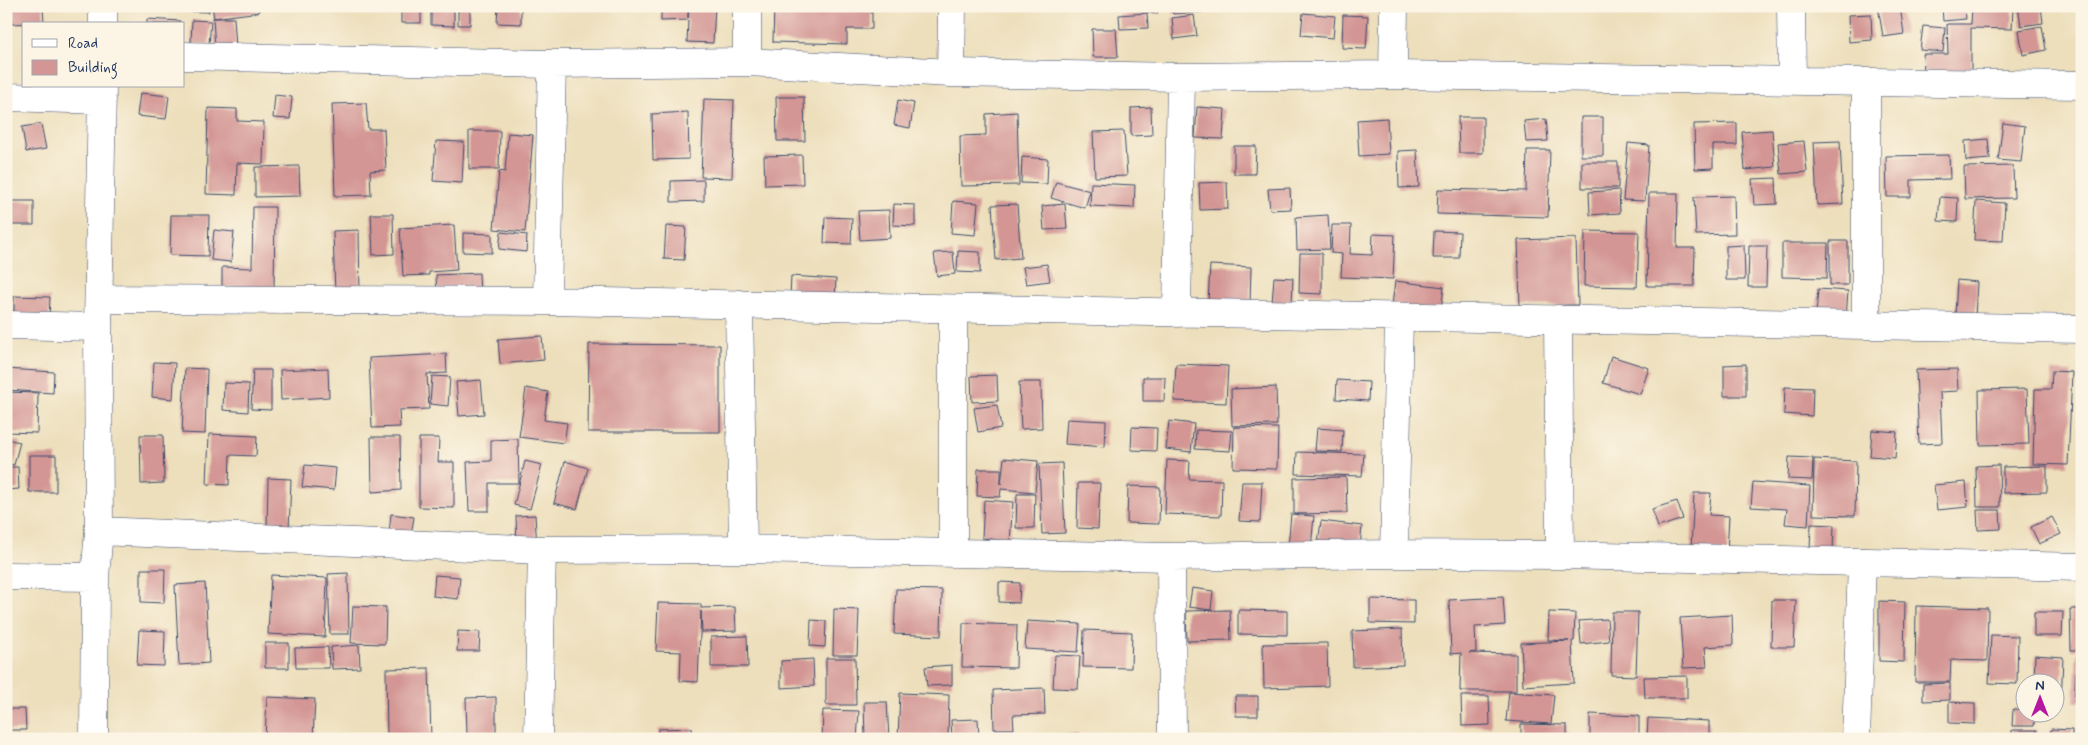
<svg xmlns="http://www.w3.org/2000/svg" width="2088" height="745" viewBox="0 0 2088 745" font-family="Mynerve,sans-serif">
<rect width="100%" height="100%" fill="#fcf5e5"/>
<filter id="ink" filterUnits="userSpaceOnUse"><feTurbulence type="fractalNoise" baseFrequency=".02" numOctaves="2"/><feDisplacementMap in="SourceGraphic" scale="10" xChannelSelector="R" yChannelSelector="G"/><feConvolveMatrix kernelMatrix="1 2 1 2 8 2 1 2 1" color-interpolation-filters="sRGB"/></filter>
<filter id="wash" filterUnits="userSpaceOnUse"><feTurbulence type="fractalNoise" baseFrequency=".0096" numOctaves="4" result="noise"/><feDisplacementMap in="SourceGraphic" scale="20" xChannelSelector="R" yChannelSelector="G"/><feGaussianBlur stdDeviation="1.12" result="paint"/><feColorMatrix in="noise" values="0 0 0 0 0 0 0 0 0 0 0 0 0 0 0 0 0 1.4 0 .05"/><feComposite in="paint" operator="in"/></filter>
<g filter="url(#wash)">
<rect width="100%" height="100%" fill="#eddfbc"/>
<g id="blocks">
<path fill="#d39694" d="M6,6H43L44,23L6,24Z
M165,6H209V12L165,11Z
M212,6H259V12L214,18Z
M378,6H397V9L378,8Z
M401,6H421V23H401Z
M431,6H454V26L431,25Z
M458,6H470V25H458Z
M498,6H521V24L497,23Z
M661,6H688V18L689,6H715L713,43L687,42L688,20L661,21Z
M774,6H833L832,9L872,10V29H847V44L773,42Z
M1119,6H1158L1157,14Z
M1172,6H1203V12L1173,14Z
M1878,6H1900L1904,34L1883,37Z
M1942,6H1965L1966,19L1943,21Z
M1972,6H2013L2012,29L1971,28V70L1924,71L1923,54H1948L1947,24H1971Z
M2018,6H2041L2043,23L2021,26Z
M1147,13L1148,28L1120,29L1119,15Z
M1303,13L1335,16L1333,38L1301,35Z
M1871,14L1872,40L1849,42L1848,15Z
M1194,15L1197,36L1174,39L1172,18Z
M1343,15L1368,16L1366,49L1342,48Z
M213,18H234L236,47L215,49Z
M147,19L180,21V24H147Z
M192,20L211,21L209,44L191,43Z
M1923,26L1945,28L1943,52L1920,50Z
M2042,26L2046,50L2023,55L2019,30Z
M1092,29H1116L1118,57H1093Z
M140,93L169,96L166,119L137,116Z
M275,95L292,97L290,119L273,118Z
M776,97H804L805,141H777Z
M704,99L734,100L732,178L701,177Z
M898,100L914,103L910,128L894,125Z
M366,103L368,129H384L386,170L370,171L371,195L335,196L332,104Z
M1151,107L1152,135L1131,136V108Z
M1197,107L1225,109L1223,139L1195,138Z
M208,108L237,109V121L264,122L263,164L237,163L236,195L206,194Z
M688,112L689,159L653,160L652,114Z
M1017,112L1019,185L961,186L960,136L986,135V114Z
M1458,117H1483V153H1459Z
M1581,117H1603V156H1581Z
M1387,118L1389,154L1359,156L1357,120Z
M1546,119L1548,141L1526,142L1524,121Z
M1737,123V145H1713V168L1695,169L1694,124Z
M2003,123L2025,126L2021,162L1998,160Z
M41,124L46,149L26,152L22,127Z
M1772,130L1775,167L1745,170L1742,132Z
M469,131H500L499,169H469Z
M1124,131L1127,176L1095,177L1093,132Z
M508,133L533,135L525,232L494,229L499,171L505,172Z
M1988,139L1990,159L1966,161L1965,141Z
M436,141L464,142L462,183L433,181Z
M1804,141L1807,172L1781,174L1778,143Z
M1840,141L1843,204L1817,205L1814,142Z
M1628,143L1649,145L1645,201L1623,200Z
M1234,146H1256L1255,174H1234Z
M1417,150L1419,187L1399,188L1398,151Z
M1527,150H1550L1548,217L1437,214L1438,189L1526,191Z
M802,155L803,184L765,185L764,156Z
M1949,155L1950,179L1911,180V197H1887L1886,156Z
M1022,157L1048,159L1047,184L1021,183Z
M6,160H10L12,188H6Z
M1582,162H1618V188H1582Z
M299,166L300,196L255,197V167Z
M2013,166L2014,198L1965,199L1964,167Z
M1776,178L1777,204L1754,205L1752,179Z
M704,180V201L671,202V181Z
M1056,182L1090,191L1085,208L1051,198Z
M1227,182L1228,209L1200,210L1199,183Z
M1091,183L1135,185L1134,208L1090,206Z
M1290,188L1291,209L1270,210L1268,189Z
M1619,190L1620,213L1590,215L1589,192Z
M1649,193H1678L1677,248H1695L1694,286H1647Z
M1734,196L1735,234L1696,235L1694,197Z
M1940,197L1958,198L1957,222L1938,221Z
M6,201H34V225H6Z
M953,201L978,203L975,235L951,233Z
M1976,201L2005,203L2003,241L1974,240Z
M894,204L915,205V226L893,225Z
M1017,204L1021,258L996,260L992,205Z
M1065,204L1067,229L1044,230L1042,206Z
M253,207H275L274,289L222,287V267L252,268Z
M889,210L890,238L860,240L858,211Z
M371,214H393L394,254L373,255Z
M171,215H209L208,256L170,255Z
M1328,215L1330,249L1297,250L1296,217Z
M825,217L852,218L851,244L824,243Z
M454,225L457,270L429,272V275L403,276L400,228Z
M1332,225H1351L1350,254L1372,255L1373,234L1395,235L1393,279L1341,277L1342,254L1331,253Z
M666,226L686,227L684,260L664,259Z
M214,230L234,232L231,262L211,260Z
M359,230L360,295L335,296L333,231Z
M1434,231L1460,232L1459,258H1433Z
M1585,231L1639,232L1637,287L1584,286Z
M501,232L527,235L526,252L499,249Z
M463,233L492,234V253L463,252Z
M1576,238L1578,305L1520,306L1518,240Z
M1830,241H1848V285H1830Z
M1782,243H1828L1827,278L1782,277Z
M1744,245L1745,280H1726V246Z
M1749,246H1767L1766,287H1748Z
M958,251L980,252V273L957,272Z
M953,252L955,274L937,276L934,253Z
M1300,253H1322V294L1299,293Z
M1047,264L1050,281L1026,284L1023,267Z
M1210,265L1251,267L1250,305L1208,303Z
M479,273L480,296L437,297L436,275Z
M791,276L836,279L835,300L790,297Z
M1274,277L1293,278L1292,304L1272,303Z
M1957,280L1977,282L1975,318L1955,317Z
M1395,281L1444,287L1441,311L1392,305Z
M1818,289L1848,291L1846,318L1816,315Z
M14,296L50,297L49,321L14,320Z
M542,336L544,360L500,364L498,339Z
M589,344L720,345V432H588Z
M446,354L447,373L427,374L429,409L399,410L400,427L372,428L369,358Z
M1611,356L1649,368L1640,394L1603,383Z
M154,362L175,363L173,399L152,397Z
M1176,364L1228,366L1226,403L1174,401Z
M1746,364V396H1724V365Z
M185,368L207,369L205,434L182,433Z
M328,368L329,397L281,400L280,370Z
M6,369L54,372L53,393L6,390Z
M1957,369L1958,391L1940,392L1942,443L1919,444L1916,370Z
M253,370H271V410L251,409Z
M2052,371L2072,372L2068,465L2033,464L2035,389H2051Z
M997,375L998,401L972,402L971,376Z
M432,376L450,377L448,406L430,404Z
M1143,377H1165L1164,401H1143Z
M481,380L484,414L459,416L456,382Z
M1337,380L1369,382L1368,401L1336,399Z
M1019,382H1041L1042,428L1021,429Z
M224,383L249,384L248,412L223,410Z
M1276,387L1277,425L1232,426L1231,389Z
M1785,387L1813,388L1812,416L1784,414Z
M526,388L548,392L544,420L567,423L564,443L519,437Z
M2027,389L2029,444L1980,445L1979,390Z
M6,392L38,393L37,433L6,432Z
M997,405L1001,428L978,432L974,408Z
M1067,419L1106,421L1105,447L1065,444Z
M1169,421L1194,424L1191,452L1166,449Z
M1132,427L1157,428L1156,451L1131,450Z
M1234,427L1278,428L1277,469L1233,468Z
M1317,428L1343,430L1342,452L1315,451Z
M1196,430L1232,431L1230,451L1195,449Z
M1872,430L1897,432L1895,458L1870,456Z
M209,434L257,436L256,456L230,455L229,485L207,484Z
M140,435H163L164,483L141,484Z
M371,437H400L401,490L372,492Z
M419,438H439L438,462H454V508L419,507Z
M6,439L20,442L14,465L6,463Z
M518,439L519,483H489V511H469L467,462L491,461V440Z
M1297,452L1364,454L1362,476L1296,474Z
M29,455H56V492H29Z
M1789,457L1813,458L1812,480L1788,479Z
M1004,458L1038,461L1035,492L1001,489L1000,497L977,496L978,469H1001V484Z
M1814,459L1856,461L1855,516L1813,515Z
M1167,460L1190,461L1189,479L1222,480L1221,516L1165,514Z
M525,461L542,465L530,509L514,505Z
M565,461L588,468L577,509L554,503Z
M1062,463L1065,533L1042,534L1039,464Z
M305,465L336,468L334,490L302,487Z
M1999,465L2000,507H1977L1976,466Z
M2047,466V492L2003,493V467Z
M6,467H18L19,489L6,490Z
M1346,477L1347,513L1294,514V478Z
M268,478L291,479L289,531H267Z
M1242,482H1262L1260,522L1239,521Z
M1753,482L1810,486L1808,526L1785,524L1787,509L1751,507Z
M1966,482L1968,507L1937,510L1934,485Z
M1078,483H1100L1098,529L1077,528Z
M1128,486L1160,487L1159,524L1127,523Z
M1694,493H1711L1709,515L1729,516L1727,552L1691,549Z
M1017,494H1035L1034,528H1016Z
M984,500L1013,502L1010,541L982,538Z
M1677,501L1683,519L1658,527L1652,509Z
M1977,510H2000L2001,529L1978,530Z
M391,514L414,517L411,536L389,533Z
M1291,514L1314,516L1311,549L1288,547Z
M535,515L537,548H517L516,516Z
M2052,517L2061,534L2039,544L2031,527Z
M1321,521L1362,526L1360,547L1318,544Z
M1811,524L1834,525L1833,550L1810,549Z
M141,569H165L164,603L141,602Z
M348,573L349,634H330L328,574Z
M271,575L327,578L325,637L268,634Z
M435,575L460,577L458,599L433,596Z
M999,582L1020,583L1019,603L999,602Z
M205,583L209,663L179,665L175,585Z
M1192,588L1213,591L1211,610L1189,607Z
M896,589L942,590L941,636L894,634Z
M1503,597L1505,625L1475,627L1476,652L1469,653L1516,654V691H1460L1461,653L1451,654L1449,600Z
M1370,599L1414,600V624L1370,623Z
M1772,600H1796L1794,647H1771Z
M1879,601L1905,602L1904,662L1879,661Z
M658,603L701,604V608L735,607L736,631L702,632L701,611L698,682L680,681L681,652L656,651Z
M353,606L386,607L385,644L351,643Z
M1916,606L1988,608L1987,661L1951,660L1950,682H1915Z
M834,609L859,610L857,655H833Z
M2070,609H2082V650H2071Z
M1230,610L1231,640L1187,641L1186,611Z
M1238,610L1287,611V635L1238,634Z
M1549,612L1575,613L1574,641H1572L1574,683L1523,686L1521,643L1569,641L1548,640Z
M1612,612H1638L1636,676L1611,675Z
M2034,612H2063L2062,636H2034Z
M1732,615L1733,645L1705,647L1707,667L1683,668L1680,618Z
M1607,619L1609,641L1581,644L1579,621Z
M811,620L826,621L825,647L810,646Z
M1027,621L1080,624L1078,652L1025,649Z
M963,623L1017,625L1016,668L962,667Z
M1402,629L1403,665L1353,667L1352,631Z
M139,630L165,631L164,666L137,665Z
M1084,630L1132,632L1131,668L1083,667Z
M458,631L480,632L479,651H457Z
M1991,635L2018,636L2017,684L1989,683Z
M747,636L748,667H711V637Z
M265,643H289V668H265Z
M1327,643L1328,686L1264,688L1263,644Z
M359,645L360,668L332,669L331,647Z
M328,647L329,668H296L295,648Z
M2077,654H2082V702H2074Z
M1055,655L1080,656L1078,689L1053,688Z
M2035,655L2063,657L2061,703H2056V682H2034Z
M826,658H855L856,705H826Z
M813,659L814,686L781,688V661Z
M952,665V685L927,686L925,667Z
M429,668L431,739H387L386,669Z
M1687,676V698H1645L1644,677Z
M1950,683V700L1923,701V684Z
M1044,688L1045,714L1013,715L1014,729H994L993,690Z
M1509,692L1554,695L1551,724L1506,721Z
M900,693L949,695L948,739H898Z
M1235,696H1258V716H1236Z
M1461,696H1489L1490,725L1462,726Z
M267,697L315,699L313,739H265Z
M496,697V736L467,737L466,698Z
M864,702H887L889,739H865Z
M1949,702L1975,703V724L1949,723Z
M6,709H25L26,730H6Z
M2013,709L2026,710V712H2035L2034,726H2012Z
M823,710L859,711L857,739H822Z
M1590,714L1639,716V739H1590Z
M1648,718L1709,721V739H1647Z
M978,719L979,739H952L951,720Z
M1521,724L1567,725V739H1521Z
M692,728L693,739H658V729Z
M2051,729L2072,730V739H2050Z
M2012,730H2037L2036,739H2012Z
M1034,733V739H989V735Z
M1078,734V739H1043V735Z
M1141,736V739H1100V737Z"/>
</g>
</g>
<g filter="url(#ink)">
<use href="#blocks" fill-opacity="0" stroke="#3a496c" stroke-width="1"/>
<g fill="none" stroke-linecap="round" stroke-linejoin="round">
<g stroke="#3a496c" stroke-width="29">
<path id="minor" d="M1791,6L1792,81
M103,24V6
M184,56L552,64L747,62L951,73L1181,77L1393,75L2082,85
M747,62V6
M951,73L952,6
M1393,75L1394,6
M1866,82V325
M6,97L102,100
M99,299L547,301L2082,329
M547,301L552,64
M739,304L743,549
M953,309V552
M1177,313L1181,77
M1558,319L1560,555
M6,325L98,327
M99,531L542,550L743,549L1171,557L1394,554L1560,555L2082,567
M1394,554L1399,317
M1171,557L1172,739
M6,576L95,577
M94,739L95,577L99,531L98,327L102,86
M538,739L542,550
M1856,739L1862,562"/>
</g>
<use href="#minor" stroke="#fff" stroke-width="28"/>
</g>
</g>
<rect width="2088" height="745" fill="none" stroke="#fcf5e5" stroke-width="25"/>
<rect x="22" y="22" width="162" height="65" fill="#fcf5e5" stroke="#a2a6af"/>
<rect x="32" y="39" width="25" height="8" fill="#ffffff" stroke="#a2a6af"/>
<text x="68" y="48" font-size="15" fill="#1b2f5e">Road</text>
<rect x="32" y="60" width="25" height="15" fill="#d39694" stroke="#a2a6af"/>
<text x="68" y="72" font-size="15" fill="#1b2f5e">Building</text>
<g transform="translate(2040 698)"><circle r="24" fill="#fcf5e5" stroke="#a2a6af"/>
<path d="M0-4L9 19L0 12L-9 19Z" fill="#b5179e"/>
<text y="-8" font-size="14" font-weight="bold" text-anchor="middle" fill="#1b2f5e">N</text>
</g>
</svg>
